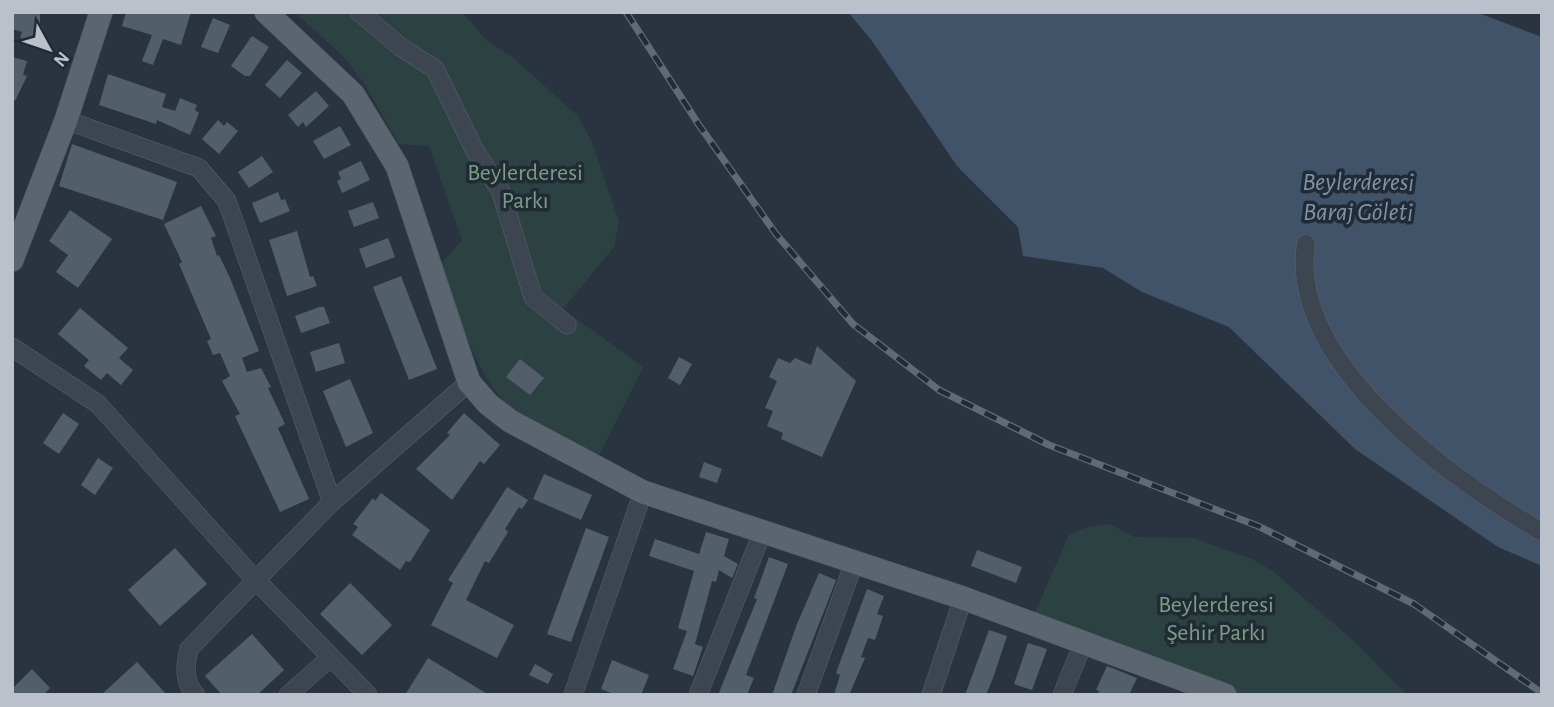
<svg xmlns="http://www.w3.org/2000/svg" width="1554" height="707" viewBox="0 0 1554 707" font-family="'Alegreya Sans',sans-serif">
<rect width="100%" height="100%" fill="#293440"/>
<path fill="#2c4242" d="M294,12H462L486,40L512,57L578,116L592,142L619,222L614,247L563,309L643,367L599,455C562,440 519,422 494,389C468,353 456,305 441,264L462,240L429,146L399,144L364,83L342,55Z
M1110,524L1134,537L1193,538L1252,559L1273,571L1358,645L1407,695H1224L1031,622L1069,534L1087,527Z"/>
<path fill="#405368" d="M848,12H1476L1542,37V566L1498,547L1355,449L1229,327L1142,292L1103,268L1023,256L1018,227L957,166L872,41Z"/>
<path fill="#525f6b" d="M12,12H40V26L43,27L38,43L20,38L22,32L12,29Z
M126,12H191L181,45L163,39L153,65L142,61L152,35L122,26Z
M213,18L230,25L218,53L201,47Z
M252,36L269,47L250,76H245L231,66Z
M12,57L27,61L23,75L27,76L15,101L12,100Z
M287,60L302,73L280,98L265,85Z
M108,74L166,94L162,107L175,111L180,98L197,105L195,110L199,113L190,135L157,120L156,124L99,105Z
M316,91L329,106L306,127L303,122L298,127L288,115Z
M218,120L224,126L227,122L238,131L219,154L202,139Z
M340,126L351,145L324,159L313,141Z
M72,144L177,182L163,220L59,186Z
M262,156L273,172L249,188L238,172Z
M361,161L370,180L342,193L337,181L341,179L338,172Z
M278,192L281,200L285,199L290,211L260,223L252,203Z
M373,202L379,218L354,227L348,211Z
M201,206L216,236L211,238L217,256L219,255L230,278L259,351L242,358L247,372L261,368L271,387L268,388L285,424L278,428L309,499L280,512L235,416L240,414L222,381L230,376L220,353L213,355L207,341L211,339L179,264L182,262L164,224Z
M70,210L112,239L78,288L56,272L68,255L49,241Z
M297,231L310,277L313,276L317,286L287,296L269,240Z
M388,238L395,257L366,268L359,249Z
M401,276L437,369L409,380L373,287Z
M319,307H324L330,323L301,333L295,316Z
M80,308L128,348L119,358L133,370L121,385L107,373L101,380L84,366L89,360L58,334Z
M339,343L345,363L316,372L310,352Z
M817,346L856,381L822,457L781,439L783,433L767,426L773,411L765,408L777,381L769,377L778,358L790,363L795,358L811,365Z
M679,357L692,364L680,385L668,378Z
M520,359L544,378L530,395L506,377Z
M350,379L373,433L346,447L323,391Z
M63,413L79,424L59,454L43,443Z
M464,413L500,445L484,464L480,461L452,500L416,469L450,435L447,433Z
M98,458L113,468L95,495L81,485Z
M704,462L722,469L717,483L699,477Z
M544,474L592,495L581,520L533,499Z
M507,487L528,500L522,509L519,507L505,529L508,532L489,563L485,561L466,600L514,625L497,658L431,625L453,583L448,580Z
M381,493L430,530L410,562L406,561L400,570L352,535L358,527L353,524L373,498L375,501Z
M586,528L609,537L571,642L547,634Z
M706,532L729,539L724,556L738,564L732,578L719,570L716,582L712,581L695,644L703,647L693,676L673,669L687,631L678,628L694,571L649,556L655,539L699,554Z
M175,548L207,584L160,626L128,590Z
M977,550L1022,567L1016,583L971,566Z
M769,557L788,564L746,675L754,678L747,695H718L757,599L754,598Z
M819,573L836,580L828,601L791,695H772L797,624Z
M350,583L392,625L362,655L320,614Z
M867,589L884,596L877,614L883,616L875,640L868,638L861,657L865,658L849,695H834L840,675L836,673Z
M989,630L1007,636L993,678L986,695H965Z
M252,634L284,670L257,695H222L205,676Z
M1028,643L1047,649L1032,690L1014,684Z
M428,658L489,695H405Z
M612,660L649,675L641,695H616L601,689Z
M137,662L167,695H101Z
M535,664L553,674L548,684L529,675Z
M1107,666L1137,678L1129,695H1098L1099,691L1096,690Z
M32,669L50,688L43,695H12V689Z"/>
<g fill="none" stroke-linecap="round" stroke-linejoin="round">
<g stroke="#5b646d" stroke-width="19">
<path id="minor" d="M359,12L402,48L435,69L474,149L501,192L533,297L567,325
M66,120L199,168L227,201L332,502L189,649C185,666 183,682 196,695
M1306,244C1288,364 1452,479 1542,532
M12,347L98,404L250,574L368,695
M332,502L469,382
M288,695L331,657
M573,695L643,492
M698,695L762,533
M806,695L854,563
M931,695L963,598
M1062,695L1084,641"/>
</g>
<g stroke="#474f59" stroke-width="24">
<path id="major" d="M266,12L353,94L397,166L469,382L488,404L510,421L643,492L963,598L1225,695
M12,260L66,120L101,12"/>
</g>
<use href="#minor" stroke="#3d4650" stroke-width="18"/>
<use href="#major" stroke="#5b6570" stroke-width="23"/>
<g stroke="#5f6a77" stroke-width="7">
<path id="rail" d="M626,12L699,125L776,234L853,324L939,390L1049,445L1258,526L1414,604L1542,693"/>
</g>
<use href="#rail" stroke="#212b35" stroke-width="4.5" stroke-dasharray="13" stroke-linecap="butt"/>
</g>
<g text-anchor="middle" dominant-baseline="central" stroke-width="7" stroke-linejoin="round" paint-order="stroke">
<g font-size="24" fill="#7a9e80" stroke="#212b35">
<text x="525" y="173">Beylerderesi<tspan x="525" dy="28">Parkı</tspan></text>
<text x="1216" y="605">Beylerderesi<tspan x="1216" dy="28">Şehir Parkı</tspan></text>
</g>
<g font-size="26" font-style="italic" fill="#7d94aa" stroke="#212b35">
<text x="1358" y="182">Beylerderesi<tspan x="1358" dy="30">Baraj Göleti</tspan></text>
</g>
</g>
<rect width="1554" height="707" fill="none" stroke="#bac1ca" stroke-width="28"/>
<g transform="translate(49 49) rotate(130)" stroke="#212b35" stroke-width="5" paint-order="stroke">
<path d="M0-5L12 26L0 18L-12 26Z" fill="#bac1ca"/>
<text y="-10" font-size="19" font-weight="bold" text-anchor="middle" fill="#bac1ca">N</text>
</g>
</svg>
